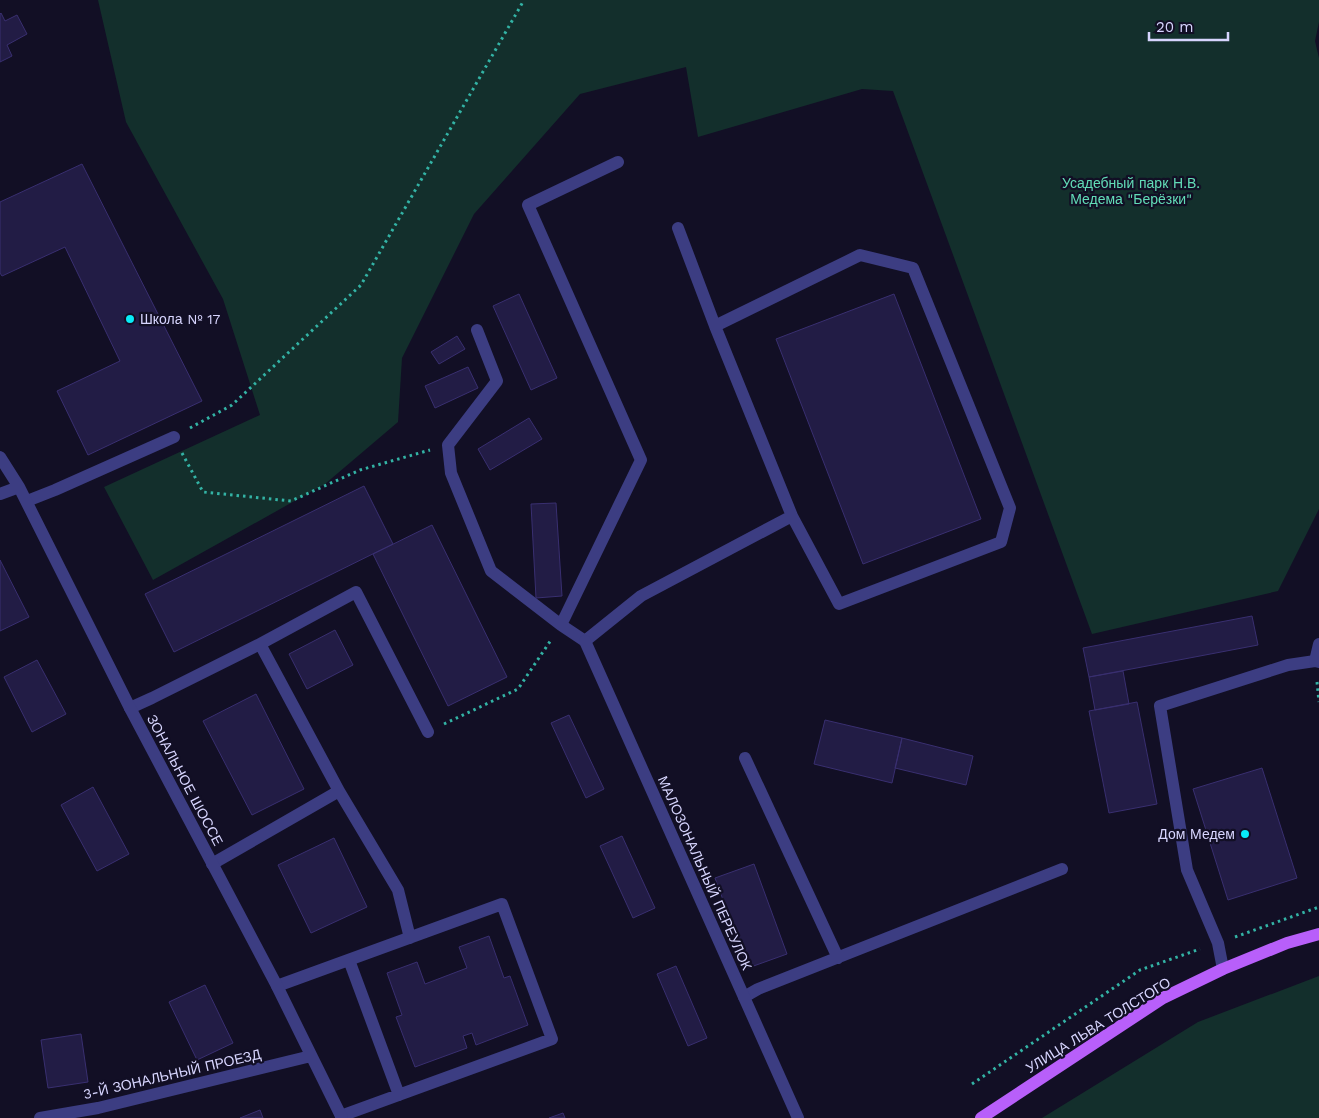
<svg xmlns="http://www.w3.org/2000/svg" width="1319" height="1118" viewBox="0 0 1319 1118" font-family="'Work Sans',sans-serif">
<rect width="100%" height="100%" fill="#120f25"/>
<path fill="#132f2c" d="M98,0H1319V22L1315,41L1319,58V509L1278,591L1092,634L893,91L862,89L698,137L686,67L580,94L474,214L402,358L398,422L325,484L153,580L104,487L260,415L223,299L126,122Z
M1319,976V1118H1042L1198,1022Z"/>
<path fill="#221c45" stroke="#392f70" d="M1,13L5,21L17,15L27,34L7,45L12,56L0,62V14Z
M82,164L202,401L88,455L57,391L120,361L65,247L2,276L0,273V202Z
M519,294L557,378L531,390L493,306Z
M894,294L981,519L863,564L776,339Z
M457,336L465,349L439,364L431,352Z
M468,367L478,388L435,408L425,386Z
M529,418L542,439L490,470L478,449Z
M364,486L393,544L174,652L145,594Z
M556,503L562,596L536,598L531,504Z
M432,525L507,677L448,706L373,554Z
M0,560L29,617L0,631Z
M1252,616L1258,645L1089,677L1083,648Z
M335,630L353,665L307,689L289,654Z
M37,660L66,714L32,732L4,677Z
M1123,671L1129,704L1095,710L1089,677Z
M256,694L304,789L252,815L203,721Z
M1137,702L1157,804L1109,813L1089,711Z
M569,715L604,789L586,798L551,723Z
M825,720L902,738L892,783L814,764Z
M902,738L973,756L966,785L895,768Z
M1262,768L1297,878L1228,900L1193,789Z
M93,787L129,854L97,871L61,805Z
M622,836L655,908L633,918L600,846Z
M334,838L367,907L311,933L278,865Z
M754,864L787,954L748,968L715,878Z
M489,936L504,978L510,976L528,1025L476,1045L472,1033L463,1036L467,1048L415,1067L396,1017L402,1015L387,973L417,962L425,984L467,968L459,947Z
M676,966L707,1038L688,1046L657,974Z
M205,985L233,1043L197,1060L169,1002Z
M81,1034L88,1082L48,1088L41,1040Z
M260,1110L263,1118H240Z
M563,1113L565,1118H549Z"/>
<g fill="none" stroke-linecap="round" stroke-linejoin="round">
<path stroke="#33b3a5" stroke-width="3" stroke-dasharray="2.5 4" stroke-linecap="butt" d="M190,428L232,405L361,285L524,0
M182,453L203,492L291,501L360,470L430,450
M1317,682L1319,702
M444,724L518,689L551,640
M1235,937L1319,907
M972,1084L1140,970L1200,949"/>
<path stroke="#3c3d82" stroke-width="12" d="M715,326L860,255L913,268L1010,508L1001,542L839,604L792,516
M477,330L497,381L448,445L451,473L491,571L561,625L585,641L641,596L792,516L715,326L678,228
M27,501L55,490L174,437
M561,625L641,460L528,205L618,162
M260,644L356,592L428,732
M130,708L152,698L260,644L339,791L398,890L410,938
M745,758L838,958
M212,864L339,791
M349,960L399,1095
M1223,969L1218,943L1187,870L1160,706L1288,665L1315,661L1319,662
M277,986L502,904L552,1039L341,1116
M744,997L758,989L1062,869"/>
<path stroke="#3c3d82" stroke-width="12" d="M0,457L19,487L130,708L277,986L342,1118
M0,494L19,487
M585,641L798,1118
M1315,661L1319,644
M40,1118L98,1108L311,1056"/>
<path stroke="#b85ffa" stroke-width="12" d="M981,1118L1163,998L1223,969L1287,943L1319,934"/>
</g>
<g fill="#08ebf7" stroke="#120f25" stroke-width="2">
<circle cx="130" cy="319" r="5"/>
<circle cx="1245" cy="834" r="5"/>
</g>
<g text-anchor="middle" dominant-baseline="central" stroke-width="4.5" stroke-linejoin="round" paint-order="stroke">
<g font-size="14" fill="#62dcb7" stroke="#120f25">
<text x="1131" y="183">Усадебный парк Н.В.<tspan x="1131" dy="16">Медема "Берёзки"</tspan></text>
</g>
<g font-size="14" fill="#d7d5fe" stroke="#120f25" text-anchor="start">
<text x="140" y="319">Школа № 17</text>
<text x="1235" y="834" text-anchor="end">Дом Медем</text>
</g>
<g font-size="14" fill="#d7d5fe" stroke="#120f25">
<text transform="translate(185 780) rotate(62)">ЗОНАЛЬНОЕ ШОССЕ</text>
<text transform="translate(705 873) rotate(66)">МАЛОЗОНАЛЬНЫЙ ПЕРЕУЛОК</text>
<text transform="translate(1098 1025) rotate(-32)">УЛИЦА ЛЬВА ТОЛСТОГО</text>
<text transform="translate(172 1074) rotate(-13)">3-Й ЗОНАЛЬНЫЙ ПРОЕЗД</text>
</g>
</g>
<path d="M1149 32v8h79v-8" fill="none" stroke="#d7d5fe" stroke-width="2.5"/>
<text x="1156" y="32" font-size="15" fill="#d7d5fe" stroke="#120f25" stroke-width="4" paint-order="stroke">20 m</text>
</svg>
